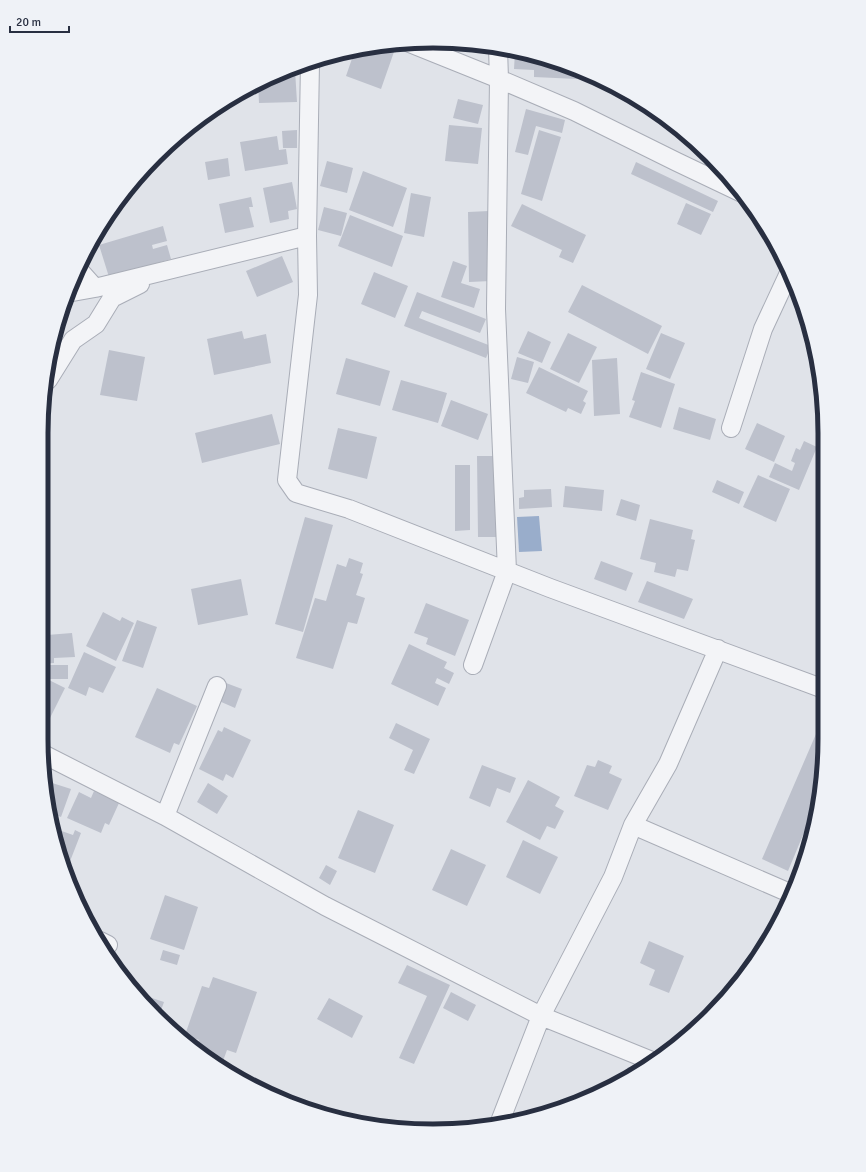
<svg xmlns="http://www.w3.org/2000/svg" width="866" height="1172" viewBox="0 0 866 1172" font-family="Signika,sans-serif">
<rect width="100%" height="100%" fill="#e0e3e9"/>
<path fill="#99adcb" d="M539,516L542,551L519,552L517,517Z"/>
<path fill="#bdc1cc" d="M386,45L395,49L381,89L346,76L355,50Z
M515,52L559,62L577,70V79L534,77V70L514,69Z
M290,70H295L297,102L259,103L258,82Z
M458,99L483,105L478,124L453,118Z
M526,109L565,120L562,133L536,126L528,155L515,152Z
M449,125L482,128L478,164L445,161Z
M297,130V148H283L282,131Z
M539,130L561,137L542,201L521,194Z
M277,136L279,150L286,149L288,164L245,171L240,142Z
M228,158L230,176L208,180L205,162Z
M327,161L353,168L347,193L320,186Z
M636,162L718,201L713,212L631,174Z
M363,171L407,188L393,227L349,210Z
M292,182L297,209L288,211L289,219L270,223L263,188Z
M411,193L431,197L424,237L404,233Z
M251,197L253,207H249L254,227L225,233L219,204Z
M686,203L711,214L701,235L677,224Z
M522,204L586,235L573,263L559,257L562,250L511,226Z
M324,207L347,213L341,236L318,230Z
M489,211L491,281L469,282L468,212Z
M350,215L403,236L392,267L338,246Z
M163,226L167,241L152,245L153,249L167,245L171,259L109,277L99,245Z
M282,256L293,282L257,297L246,271Z
M453,261L467,266L461,283L480,289L474,308L441,297Z
M374,272L408,286L395,318L361,304Z
M582,285L662,326L648,354L568,312Z
M417,292L486,319L480,333L422,311L419,318L491,346L486,358L404,326Z
M242,331L244,339L266,334L271,363L214,375L207,339Z
M528,331L551,342L542,363L518,353Z
M568,333L597,347L579,383L550,369Z
M661,333L685,343L670,379L646,369Z
M109,350L145,357L137,401L100,395Z
M517,357L534,362L528,383L511,379Z
M346,358L390,371L380,406L336,394Z
M617,358L620,414L594,416L592,360Z
M539,367L588,391L583,401L586,403L581,414L568,408L566,412L526,393Z
M641,372L675,384L661,428L629,417L635,401L632,400Z
M401,380L447,393L438,423L392,410Z
M451,400L488,414L478,440L441,426Z
M679,407L716,419L710,440L673,429Z
M272,414L280,444L202,463L195,433Z
M757,423L785,436L774,462L745,449Z
M338,428L377,437L367,479L328,469Z
M804,441L817,447L799,490L769,477L775,463L792,471L795,463L791,461L796,448L800,450Z
M477,456H495L496,537H478Z
M455,465H470V530L455,531Z
M758,475L790,489L776,522L743,507Z
M717,480L744,492L739,504L712,492Z
M565,486L604,490L602,511L563,507Z
M551,489L552,507L519,509V498L524,497V490Z
M621,499L640,505L636,521L616,515Z
M305,517L333,525L303,632L275,624Z
M650,519L693,530L691,539L695,540L688,571L677,569L675,577L654,572L656,563L640,559Z
M349,558L363,563L360,573L363,574L356,595L365,598L357,624L348,622L333,669L296,658L315,598L326,601L337,564L346,567Z
M601,561L633,573L626,591L594,579Z
M241,579L248,615L198,625L191,589Z
M647,581L693,599L684,619L638,602Z
M426,603L469,620L455,656L426,644L428,638L414,633Z
M103,612L120,621L122,617L134,623L116,661L86,646Z
M137,620L157,627L143,668L122,661Z
M72,633L75,657L54,658V663L41,664V641L47,640V635Z
M409,644L447,662L444,668L454,673L449,684L437,678L435,683L446,688L438,706L391,684Z
M84,652L116,667L103,693L89,687L86,696L68,688Z
M50,665H68V679H50Z
M41,676L65,688L50,718L41,713Z
M226,683L242,689L235,708L219,701Z
M157,688L197,706L179,745L174,743L170,753L135,737Z
M396,723L430,739L414,774L404,770L413,750L389,738Z
M224,727L251,740L233,778L226,774L223,781L199,769L218,730L222,732Z
M816,734L824,737V765L818,799L788,871L762,859Z
M598,760L612,766L609,773L622,779L608,810L574,796L587,765L595,767Z
M482,765L516,778L510,793L497,788L490,807L469,798Z
M528,780L560,797L555,806L564,811L555,829L547,826L540,840L506,822Z
M46,781L71,789L61,817L51,813Z
M208,783L228,796L217,814L197,802Z
M94,791L119,803L109,825L105,823L101,833L67,818L79,792L91,798Z
M358,810L394,825L375,873L338,858Z
M53,828L73,835L75,830L81,833L67,869L54,841Z
M523,840L558,857L540,894L506,877Z
M451,849L486,865L467,906L432,890Z
M326,865L337,871L330,885L319,878Z
M165,895L198,907L184,950L150,939Z
M649,941L684,956L669,993L649,985L655,970L640,963Z
M163,950L180,955L177,965L160,960Z
M407,965L450,985L414,1064L399,1058L427,996L398,983Z
M213,977L257,992L236,1053L227,1050L223,1061L206,1055L196,1048L199,1040L185,1035L202,986L209,988Z
M451,992L476,1005L468,1021L443,1008Z
M149,997L164,1002L159,1016L147,1002Z
M329,998L363,1016L352,1038L317,1019Z
M628,1067L636,1070L624,1077Z"/>
<g fill="none" stroke-linecap="round" stroke-linejoin="round">
<g stroke="#a9adb7" stroke-width="20">
<path id="minor" d="M407,42L499,79L574,111L677,162L742,193
M310,63L307,236L308,295L287,480L296,493L349,509L550,588L824,689
M78,269L95,288
M67,293L95,288L307,236
M48,380L73,340L96,324L112,298L140,284
M731,428L763,329L789,273
M473,665L507,571L496,309L499,79L498,48
M43,754L165,816L325,906L541,1016L652,1061
M165,816L217,686
M633,825L792,894
M100,941L108,945
M499,1124L541,1016L613,877L633,825L668,764L718,649"/>
</g>
<use href="#minor" stroke="#f3f4f7" stroke-width="18"/>
</g>
<path d="M0 0H866V1172H0ZM433 48H433A385 385 0 0 1 818 433V739A385 385 0 0 1 433 1124H433A385 385 0 0 1 48 739V433A385 385 0 0 1 433 48Z" fill="#eff2f7" fill-rule="evenodd"/>
<path fill="none" stroke="#282f41" stroke-width="5" d="M433 48H433A385 385 0 0 1 818 433V739A385 385 0 0 1 433 1124H433A385 385 0 0 1 48 739V433A385 385 0 0 1 433 48Z"/>
<path d="M10 26v6h59v-6" fill="none" stroke="#282f41" stroke-width="2"/>
<text x="16" y="26" font-size="12" fill="#282f41" stroke="#eff2f7" stroke-width="3" paint-order="stroke">20 m</text>
</svg>
